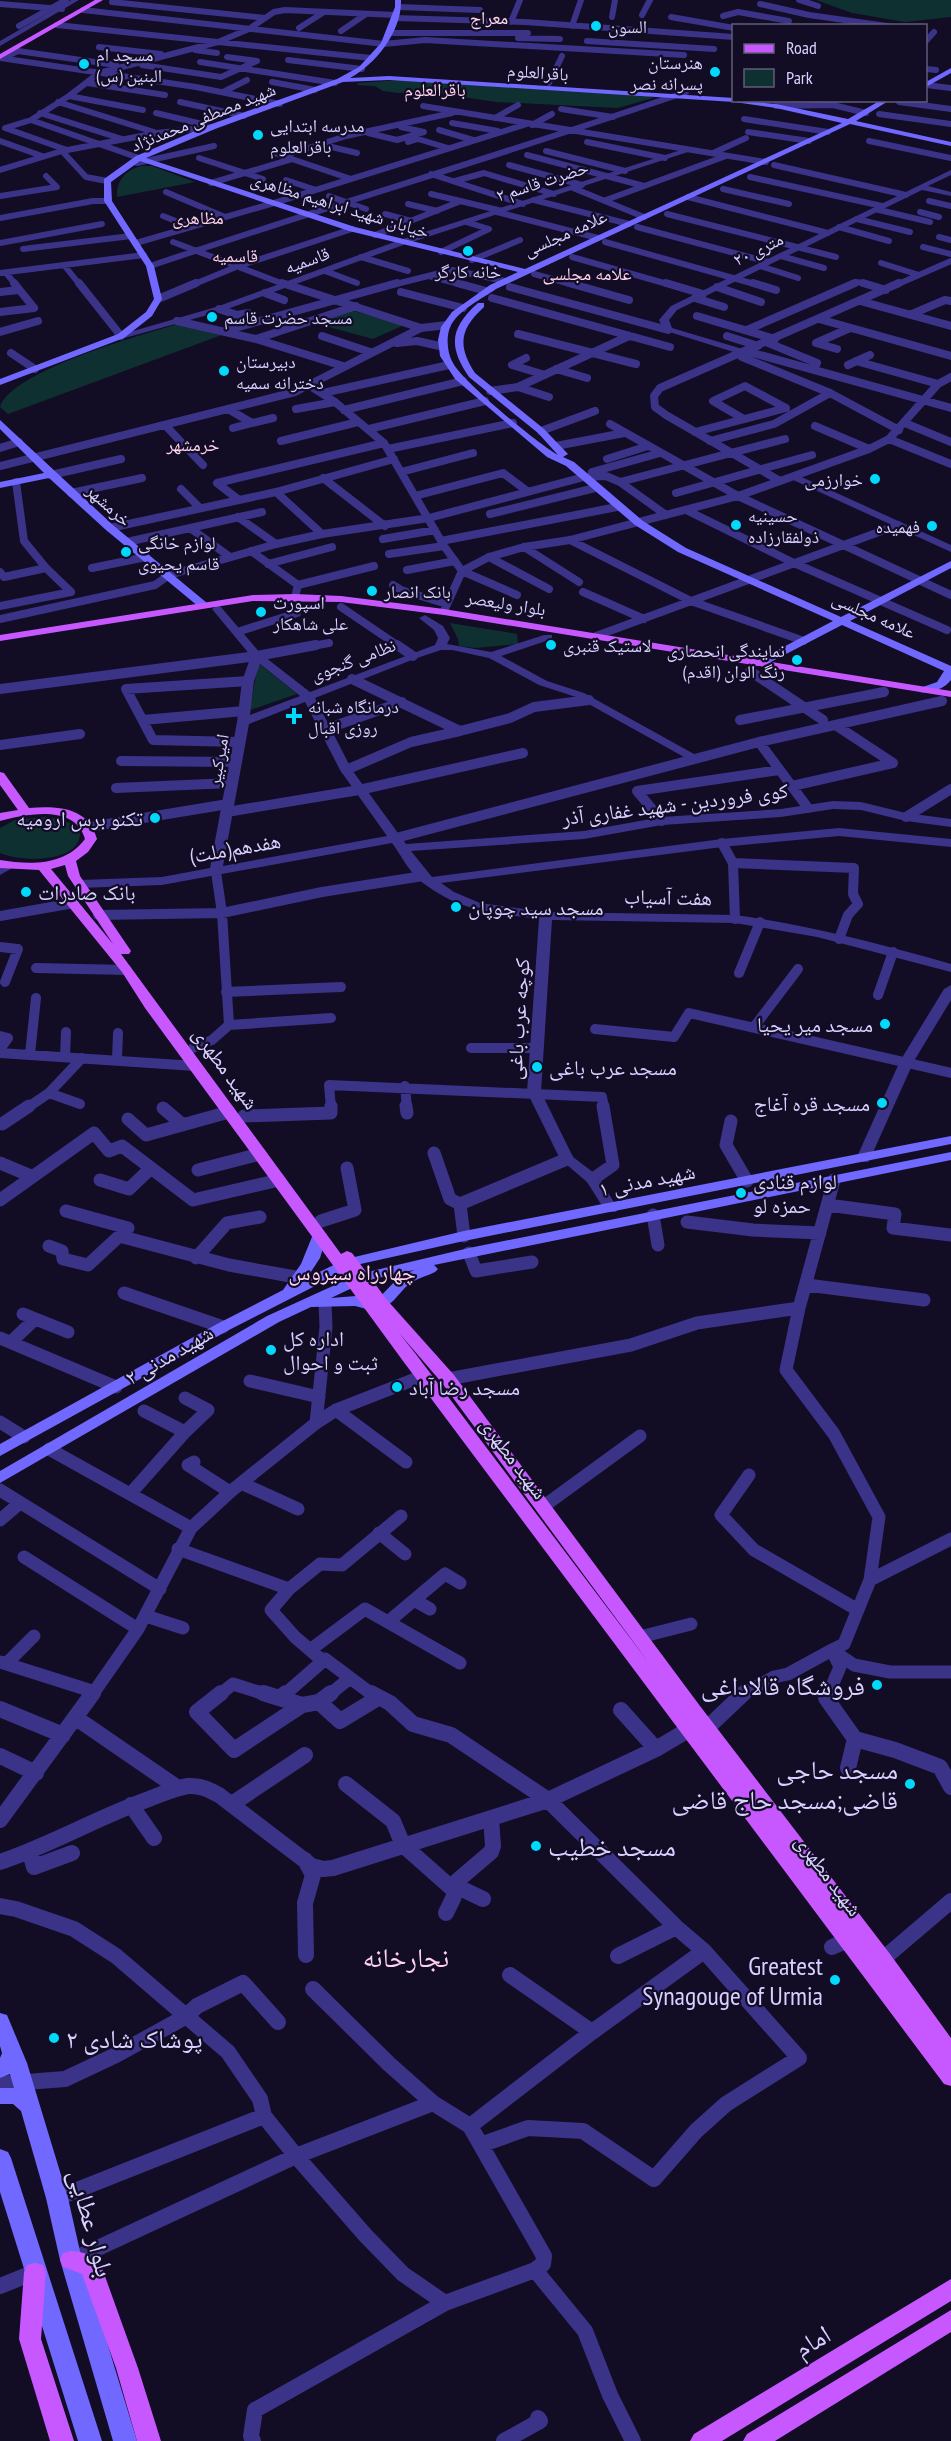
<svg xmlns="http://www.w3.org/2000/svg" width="951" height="2441" viewBox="0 0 951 2441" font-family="'PT Sans Narrow','Noto Naskh Arabic',sans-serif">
<rect width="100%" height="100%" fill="#120c25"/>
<path fill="#0f3030" d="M816,0H951V17L905,22L852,13Z
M402,80L647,95L653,98L618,108L496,102L430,92L398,93L383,91L375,86L357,85L358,83Z
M142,166H152L195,182L117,197C116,181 126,169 142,166Z
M350,310L404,325L373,339L318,324Z
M178,324L227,333L8,414L0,407C11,371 141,335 178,324Z
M450,623L517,634L518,644L475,648L459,646L458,639Z
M258,663L297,694L250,710Z
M43,817C57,818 73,820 80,833C80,864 19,862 0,853V828L15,820Z"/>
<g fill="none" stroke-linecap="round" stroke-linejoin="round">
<path stroke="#3a3388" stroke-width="6" d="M799,0L818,6
M112,2L265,18
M0,4L62,9
M760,4L809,15L887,26
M398,7L480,10
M83,10L384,44L425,40L684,55
M642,15L650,0
M723,16L738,12L789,21
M612,17L615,0
M671,17L734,28
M394,18L525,22L734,37
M511,22L520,0
M57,25L371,58
M19,26L66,0
M572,26L581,0
M299,28L324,12
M341,31L366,14
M389,33H528
M518,38L560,39
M587,41L714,49
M926,41L934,32
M99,47L161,54
M195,50L217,53
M0,58L196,87L280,104
M3,58L18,51L116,65
M288,60L362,69
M200,62L335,83
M142,65L221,77L257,61L227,57
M926,69L936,70
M272,82L315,90
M87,83L165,95
M549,83L562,56
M926,85L951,88
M223,92L247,80
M69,96L143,110
M58,102L154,132
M180,102L244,116
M899,102L951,109
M423,106L766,162
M776,106L833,105L866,113
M561,109L613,117
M40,113L122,139
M156,113L202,124
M879,114L951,124
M495,118L518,105
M744,119L828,132
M31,120L139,158
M452,123L498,131
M532,125L552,114
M439,130L473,140
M748,132L809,141
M368,133L397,140L424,132L401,127
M0,141L42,156
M869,141L951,158
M408,142L418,139L448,148
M587,142L665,158
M319,144L357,153
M67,150L5,128L31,120L69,96L99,73L218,42L249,29L274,12L285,10L395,15
M62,151L86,177L107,181
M546,151L625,171
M274,153L351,179
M713,153L746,138
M527,155L644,186
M283,156L346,136L452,113
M199,158L263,179
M137,163L214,146
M509,165L582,185
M774,165L906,195
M0,170L62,151L157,133L212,127
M431,174L523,204
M750,177L882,206
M286,180L316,190
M455,181L484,173L554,194
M211,183L292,159
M573,188L644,217
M723,189L789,204
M166,192L225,217
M431,194L502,211
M0,196L57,187L46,176
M329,196L366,209
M688,197L828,233
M534,200L629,224
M606,200L726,156
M929,201L951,206
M408,204L437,211
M875,209L930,222
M497,212L598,238
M920,212L939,217
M385,214L411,221
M667,214L836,257
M163,216L191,227
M0,218L93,201H108
M857,219L910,232
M637,227L768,262
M839,227L889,241
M375,235L461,201
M939,237L951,240
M173,242L286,285
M605,242L758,285
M0,243L102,224
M136,243L274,203L527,124
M923,247L951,254
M23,249L131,236
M441,252L489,229L466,222
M781,256L824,268
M361,257L408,271
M572,257L671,285
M472,260L520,240
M881,263L919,275
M64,265L80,285
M150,266C328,206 508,153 686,92
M760,266L798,278
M325,271L357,283
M0,273L144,255
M6,273L16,285
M534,274L574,285
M429,276L463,285
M192,285L236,267L352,229
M392,285L452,270L505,281
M851,285L858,282L868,285
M896,285L951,261"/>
<path stroke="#3a3388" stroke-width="8" d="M14,283L34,308
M79,283L121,336
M282,283L421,328
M457,283L486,291
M569,283L629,300
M666,283L703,294
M753,283L776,290
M863,283L886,290
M510,287L668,330
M717,287L761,302
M0,292L19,290
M401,292L463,308
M265,293L284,300
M492,298L670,347
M695,298L724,307
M158,299L196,283
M860,301L951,326
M219,309L237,315L248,313
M0,312L34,308
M912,314L945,300L951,301
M697,316L775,339
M819,319L951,356
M177,321L256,339L343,366
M747,330L855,283
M224,331L397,283
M0,332L38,321
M518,334L636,364
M322,336L370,352
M727,336L758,346
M256,339L356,306
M766,342L817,363L815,367
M397,343L417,341L444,347
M837,349L816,343L850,328
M11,353L35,369
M744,353H753L951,408
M742,357L830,393L899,430
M526,358L512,365L545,375
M856,361L938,384
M848,365L870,355
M556,369L587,378
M310,386L335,402L384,443L444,546L462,571L517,595
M518,387L549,397
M490,391L518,387L629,336
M323,393L449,365
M228,409L252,423L273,418
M296,409L335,402
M344,410L463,381
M905,423L951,442
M610,424L738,496L951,595
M165,425L203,465
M815,426L869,449
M233,428L252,423
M369,429L485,401
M541,431L595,411
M695,432L786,408L745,386L713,401L742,418
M889,439L951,464
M281,441L358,422
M710,441L774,424L830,393
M556,446L624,433
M0,448L19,442
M388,449L513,423
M607,459L648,446
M0,466L295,392L421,328L447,325
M401,472L473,453
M592,472L660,453
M51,475L121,459
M323,478L385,526
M780,481L666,415L655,407L654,396L660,388L899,283
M16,482L24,541L46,568L71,592
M620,482L785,439
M181,489L200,508
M276,492L322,534
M71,493L142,478
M676,493L812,455
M415,496L503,473L527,491
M239,500L217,483L384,443
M686,510L794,563L947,630
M490,514L595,488
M238,517L276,544
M110,528L276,492L394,459
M190,528L230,557
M383,539L435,530
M570,540L691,601L804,641
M441,541L617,507
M127,542L262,512
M524,547L579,582
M251,551L298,585L295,597
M389,554L444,546
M489,557L549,589
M268,564L332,547
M92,568L146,557
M407,570L455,561
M462,571L489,557L524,547L570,540L738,496L869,449L889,439L938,384L951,377
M0,572L4,577L46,568
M298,585L374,566
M393,585L401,590L447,604
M583,592L644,619
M0,606L71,592
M341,607L400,647
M444,611L462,571
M0,619L155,585L169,575L276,544L322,534L429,518L584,477L606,476L620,482L666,515
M237,632L297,613
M596,636L898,525
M307,647L329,643"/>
<path stroke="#3a3388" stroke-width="10" d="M397,645L413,656
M750,671L823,720
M0,689L257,656L316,645
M143,720L244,711
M740,720L884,692
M326,729L402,702
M460,731L510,718L534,707L589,700
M240,742L153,740L126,689L248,681
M759,742L808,808
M0,745L80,734
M121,761L236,762
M346,770L411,742L460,731L352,679
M792,786L893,763L837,726
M116,788L232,783
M227,812L359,790L523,753
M906,817L951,789
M662,821L637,791L779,770
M89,827L228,804
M396,838L759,742L942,701
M722,843L733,863L735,919
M733,863L854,868L853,894L858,904L848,915L839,939
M216,872L222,913L229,1025
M98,915L222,913L322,892L423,876
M0,916L74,903
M0,947L18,949L5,982
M36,968L127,970
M739,973L760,922
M226,992L341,987
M878,995L893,952
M229,1025L331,1018
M754,1027L798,969
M595,1029L674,1037L689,1013L951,1073
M0,1036L8,1038L0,1049
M193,1048L212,1040L229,1025
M471,1048H535
M0,1053L195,1066
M30,1054L36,998
M65,1057L66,1032
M117,1059L118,1033
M405,1086L407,1108
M49,1093L80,1104
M27,1108L49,1093L82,1058
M331,1108L329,1085L602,1097L604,1108"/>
<path stroke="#3a3388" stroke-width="13" d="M406,1106L407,1113
M163,1108L183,1125
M244,1116L331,1113V1106
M128,1119L146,1135L229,1112
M731,1121L726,1145L747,1181
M2,1124L29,1106
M434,1153L450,1199L460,1204L464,1236
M0,1163L31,1176
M198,1170L260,1154
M593,1179L613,1165L603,1106
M100,1180L129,1189L151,1168
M0,1200L94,1133L109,1151L122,1146L193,1200L279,1180
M460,1204L567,1159
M828,1205L895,1214L893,1228L951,1235
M653,1215L658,1245
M321,1221L355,1210L347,1168
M687,1222L753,1230L820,1233
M119,1236L229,1265L301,1278
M49,1246L62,1251L63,1259L88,1265L128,1228L66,1211
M469,1253L476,1271L532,1262
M196,1258L227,1223L260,1217
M807,1285L924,1300
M124,1293L223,1327
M23,1314L68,1332
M0,1338L116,1387
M11,1342L35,1319
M448,1379L631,1345L697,1323L799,1308
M250,1381L319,1397
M336,1410L406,1462
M144,1411L185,1432
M0,1422L24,1437
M316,1423L326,1327L325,1302
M49,1449L191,1528
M194,1462L188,1465L230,1492
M749,1475L721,1515L754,1550L858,1610
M241,1483L298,1509
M0,1490L160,1589
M131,1493L185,1432L208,1410L185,1398
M544,1506L640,1436
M0,1520L20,1503
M379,1533L405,1554
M178,1549L289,1589L271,1610L295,1637L323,1661L325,1659L373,1695
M24,1557L138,1629
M870,1580L951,1539
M289,1589L320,1564L342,1565L401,1516
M414,1600L430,1609
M146,1616L183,1628
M388,1622L445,1574L460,1583
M640,1637L691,1624
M310,1650L365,1609L460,1663
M0,1662L95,1692
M6,1664L34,1636
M92,1695L138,1629L191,1528L230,1492L316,1423L336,1410L423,1376
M219,1695L233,1684L268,1695
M284,1695L323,1661
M329,1695L350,1678
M741,1695L774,1677L788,1674L832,1650L854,1665L890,1672H951
M828,1695L840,1667L832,1650L844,1644L870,1580L879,1517L834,1434L786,1370L799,1308L834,1180"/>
<path stroke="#3a3388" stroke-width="16" d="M221,1693L197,1712L234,1750L302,1705
M263,1693L302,1705
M371,1693L390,1703L413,1724L451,1735L548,1800L676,1927L704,1951L799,2058L726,2104L696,2131L654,2179L583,2131L528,2128L483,2144
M828,1693L826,1698L855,1739
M280,1698L286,1693
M319,1702L340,1721L378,1698
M302,1705L319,1702L331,1693
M0,1709L63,1735
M621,1710L656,1749
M76,1718L178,1788
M707,1728L744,1693
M0,1756L36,1773
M848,1768L855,1739L895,1750L940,1767L951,1787
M346,1784L393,1821L403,1845L456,1892L462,1889L483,1899
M232,1804L305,1755
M131,1805L154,1838
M0,1820L93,1693
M30,1852L34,1867L72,1853
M305,1860L313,1875L305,1903L306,1955
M0,1862C51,1845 98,1817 149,1799C162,1794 175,1788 188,1786C200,1785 209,1790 219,1795L312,1866L323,1869L333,1868L548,1800L656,1749L688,1730
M0,1906L16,1909L74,1929L116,1956L228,2052L260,2099L264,2116L296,2156L366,2236L403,2274L445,2303
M446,1913L456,1892L457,1881L491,1852L493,1846L491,1818
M832,1947L848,1940
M618,1956L676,1927
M883,1959L951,1901
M510,1975L592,2032
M313,1989L389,2064L433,2103
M0,2084L65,2079L116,2055L185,2017L197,2006L243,1983L278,2022
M470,2126L592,2032L704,1951
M57,2198L264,2116
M72,2260L296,2156L433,2103L470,2126L544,2256L543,2264L535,2270L585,2331L610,2395L633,2441
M0,2286L35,2272
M253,2441L251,2436L255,2410L445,2303L535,2270
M504,2441L540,2421L538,2418"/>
<path fill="#3a3388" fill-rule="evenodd" d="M71,0H79L0,46V41Z
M687,148L694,150L406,244L222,311L121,339L116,336L216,307L400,240Z
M951,170V175L928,186L951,192V196L922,190L677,310L669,320L672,328L746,350V354H740L663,330L659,320L671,306Z
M795,474L951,545V552L791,479V475Z
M217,606L221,607L261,654L310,692L435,645L438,638L434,630L419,618L425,615L443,626L450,638L447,644L491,652L544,635H552V639L501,656L547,681L584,693L703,759L697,763L693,762L576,697L539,685L489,658L452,650H441L417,658L315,698L352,770L406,844L584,831L662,817L781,809L833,801L861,802L906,813L951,819V827L906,821L861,810L833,809L781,817L662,825L584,839L411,851L432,877L722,839L839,828L951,839V847L839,836L722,847L441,883L454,892L480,903L546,912L735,915C808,925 880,944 951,964V972L817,937L735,923L552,920L541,1092L573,1157L598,1176L618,1209L616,1212H606L587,1182L560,1159L527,1092L539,919C492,913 462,912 423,883C410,874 401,855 392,843L162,885L80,888L74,884L80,880L162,877L210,868L237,722L242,681L251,656L212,609ZM260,664L300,696L250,715L254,681ZM305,702L340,770L387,836L223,866L249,724Z
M10,862L14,863L16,866L0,875V866Z
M951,985V1000L914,1061L870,1159L868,1162H858L856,1159L900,1061L944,989Z"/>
<path fill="#7168ff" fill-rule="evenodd" d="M395,0H401C402,31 376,64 350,78L389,76L734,98V100L776,104L848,119L881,100H890L856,121L951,142V146L850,124L496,289C482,299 458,310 450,327C446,338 447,353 453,363C462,381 539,445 558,455L538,433L469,377C448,346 450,328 478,303H484V307C460,329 457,345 475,373L544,429L568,454L563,457L574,462L643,521L686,548L841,617L951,561V568L850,621L951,666V680C944,689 931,694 920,692V688L937,682L944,671L842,625L763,666H755V662L833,621L678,552L635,525L566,466L547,457L455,379L440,356L438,340L441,327L452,312L490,285L518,272L349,231L140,161L111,182L112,201L154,266L162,299L152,316L124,338L0,385V379L118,334L146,312L154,299L146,266L104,201V179L136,156L209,125L337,79L359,67L381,43L395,7ZM389,80L734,102L776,108L842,123L525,269L355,227L146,158L215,129L343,82Z
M951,68V73L926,87V82Z
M0,420L114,526L207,603V607H199L106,530L49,478L0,488V482L44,473L0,429Z
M951,1136V1144L464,1241L356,1265L229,1330L0,1456V1444L217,1324L283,1290L301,1264L314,1232H324L327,1235L320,1258L307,1278L346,1259L464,1231Z
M951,1152V1160L434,1265L438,1269L435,1272C427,1276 415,1279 408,1285C398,1293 391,1310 377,1306L370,1310L355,1306L311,1307L279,1322L0,1483V1471L267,1316L359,1274L469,1248ZM414,1270L399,1277L375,1302L356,1296L331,1298L369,1280Z
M0,2013L7,2015L27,2063L68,2198L82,2260L137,2441H113L60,2260L46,2198L21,2111L13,2104H0V2088H14L10,2074L0,2078V2058L2,2053L0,2046Z
M0,2149L8,2152L11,2158L102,2441H78L0,2192Z"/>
<path fill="#c758ff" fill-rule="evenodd" d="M95,0H103L0,59V54Z
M295,594L341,596L444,609L951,691V697L444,615L341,602L253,601L0,641V635L253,595Z
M0,772L4,773L29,808C58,806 88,807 97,839L88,852L76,861L80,876L131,951L129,954H121L341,1254L347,1251L352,1253L387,1300L454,1375L700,1706L890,1954L951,2038V2086L944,2084L403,1361L145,1008L122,972L39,870L0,868V860C30,865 65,866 85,839C75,804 27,814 0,821V813L18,810L0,785ZM65,865L68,876L113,944L51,869ZM399,1333L442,1383L649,1663L415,1353Z
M71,2251C84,2252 96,2255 102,2268L138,2368L161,2441H137L116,2368L82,2274L63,2267L60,2260L63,2253Z
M35,2263L43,2265L46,2272L41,2339L74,2441H50L19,2339L24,2272L27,2265Z
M951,2279V2301L722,2441H690L694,2434Z
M951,2310V2332L775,2441H743L747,2434Z"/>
</g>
<g fill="#00d9fc" stroke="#120c25" stroke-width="2">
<circle cx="596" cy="26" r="6"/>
<circle cx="84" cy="64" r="6"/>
<circle cx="715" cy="72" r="6"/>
<circle cx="258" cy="135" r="6"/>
<circle cx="468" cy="251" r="6"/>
<circle cx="212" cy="317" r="6"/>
<circle cx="224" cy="371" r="6"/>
<circle cx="875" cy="479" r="6"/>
<circle cx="736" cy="525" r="6"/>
<circle cx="932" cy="526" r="6"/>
<circle cx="126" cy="552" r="6"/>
<circle cx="372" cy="591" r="6"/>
<circle cx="261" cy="612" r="6"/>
<circle cx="551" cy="645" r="6"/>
<circle cx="797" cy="660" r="6"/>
<path d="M291 707h6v6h6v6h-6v6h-6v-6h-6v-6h6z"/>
<circle cx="155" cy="818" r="6"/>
<circle cx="26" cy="892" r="6"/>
<circle cx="456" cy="907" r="6"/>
<circle cx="885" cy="1024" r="6"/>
<circle cx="537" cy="1067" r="6"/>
<circle cx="882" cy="1103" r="6"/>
<circle cx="741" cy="1193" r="6"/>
<circle cx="271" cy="1350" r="6"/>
<circle cx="397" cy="1387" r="6"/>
<circle cx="877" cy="1685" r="6"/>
<circle cx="910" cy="1784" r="6"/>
<circle cx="536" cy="1846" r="6"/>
<circle cx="835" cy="1980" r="6"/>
<circle cx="54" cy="2038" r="6"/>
</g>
<g text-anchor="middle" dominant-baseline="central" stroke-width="4.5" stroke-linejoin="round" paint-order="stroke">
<g font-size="18" fill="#ffd3ed" stroke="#120c25">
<text x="489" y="17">معراج</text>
<text x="435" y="89">باقرالعلوم</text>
<text x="198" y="217">مظاهری</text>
<text x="235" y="255">قاسمیه</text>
<text x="587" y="273">علامه مجلسی</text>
<text x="193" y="444">خرمشهر</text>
</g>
<g font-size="18" fill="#d8d1ff" stroke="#120c25" text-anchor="start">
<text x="608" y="26">السون</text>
<text x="96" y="54">مسجد ام<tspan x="96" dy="21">البنین (س)</tspan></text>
<text x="703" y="62" text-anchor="end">هنرستان<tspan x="703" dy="21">پسرانه نصر</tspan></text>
<text x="270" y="125">مدرسه ابتدایی<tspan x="270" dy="21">باقرالعلوم</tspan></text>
<text x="468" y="271" text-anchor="middle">خانه کارگر</text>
<text x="224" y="317">مسجد حضرت قاسم</text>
<text x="236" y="361">دبیرستان<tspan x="236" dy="21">دخترانه سمیه</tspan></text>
<text x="863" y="479" text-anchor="end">خوارزمی</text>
<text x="748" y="515">حسینیه<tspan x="748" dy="21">ذولفقارزاده</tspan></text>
<text x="920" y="526" text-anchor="end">فهمیده</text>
<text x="138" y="542">لوازم خانگی<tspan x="138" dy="21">قاسم یحیوی</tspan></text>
<text x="384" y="591">بانک انصار</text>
<text x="273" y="602">اسپورت<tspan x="273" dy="21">علی شاهکار</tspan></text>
<text x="563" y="645">لاستیک قنبری</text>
<text x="785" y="650" text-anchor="end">نمایندگی انحصاری<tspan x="785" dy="21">رنگ الوان (اقدم)</tspan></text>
<text x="308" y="706">درمانگاه شبانه<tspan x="308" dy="21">روزی اقبال</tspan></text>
</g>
<g font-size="18" fill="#d8d1ff" stroke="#120c25">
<text transform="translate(538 72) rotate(4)">باقرالعلوم</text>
<text transform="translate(203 117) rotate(-22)">شهید مصطفی محمدنژاد</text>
<text transform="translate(542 181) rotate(-18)">۲ حضرت قاسم</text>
<text transform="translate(340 205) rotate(17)">خیابان شهید ابراهیم مظاهری</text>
<text transform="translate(565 233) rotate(-24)">علامه مجلسی</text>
<text transform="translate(758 249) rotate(-26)">۲۰ متری</text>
<text transform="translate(307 260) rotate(-20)">قاسمیه</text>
<text transform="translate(109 505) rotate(42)">خرمشهر</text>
<text transform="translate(506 603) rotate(9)">بلوار ولیعصر</text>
<text transform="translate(874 615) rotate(24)">علامه مجلسی</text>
<text transform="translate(353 660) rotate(-21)">نظامی گنجوی</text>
<text transform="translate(218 760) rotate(-80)">امیرکبیر</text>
</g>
<g font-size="21" fill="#d8d1ff" stroke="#120c25">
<text transform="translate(675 804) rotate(-7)">کوی فروردین - شهید غفاری آذر</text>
<text transform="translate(235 848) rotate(-10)">هفدهم(ملت)</text>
<text transform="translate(668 897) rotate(1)">هفت آسیاب</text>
<text transform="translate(518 1019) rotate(-86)">کوچه عرب باغی</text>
<text transform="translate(226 1068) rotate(54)">شهید مطهری</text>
<text transform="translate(647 1180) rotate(-11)">شهید مدنی ۱</text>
<text transform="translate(169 1355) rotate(-30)">شهید مدنی ۲</text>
<text transform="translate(514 1458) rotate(53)">شهید مطهری</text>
<text transform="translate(829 1875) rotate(53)">شهید مطهری</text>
</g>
<g font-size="21" fill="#d8d1ff" stroke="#120c25" text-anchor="start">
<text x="143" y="818" text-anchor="end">تکنو برس ارومیه</text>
<text x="38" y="892">بانک صادرات</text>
<text x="468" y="907">مسجد سید چوپان</text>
<text x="873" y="1024" text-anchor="end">مسجد میر یحیا</text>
<text x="549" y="1067">مسجد عرب باغی</text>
<text x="870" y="1103" text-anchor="end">مسجد قره آغاج</text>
<text x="753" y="1181">لوازم قنادی<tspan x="753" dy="24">حمزه لو</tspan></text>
<text x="283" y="1338">اداره کل<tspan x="283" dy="24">ثبت و احوال</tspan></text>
<text x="409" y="1387">مسجد رضا آباد</text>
</g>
<g font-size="22" fill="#ffd3ed" stroke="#120c25">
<text x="352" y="1272">چهارراه سیروس</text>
</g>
<g font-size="26" fill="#d8d1ff" stroke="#120c25" text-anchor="end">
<text x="865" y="1685">فروشگاه قالاداغی</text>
<text x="898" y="1769">مسجد حاجی<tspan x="898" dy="30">قاضی;مسجد حاج قاضی</tspan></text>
<text x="548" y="1846" text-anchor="start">مسجد خطیب</text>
<text x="823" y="1965">Greatest<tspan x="823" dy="30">Synagouge of Urmia</tspan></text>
<text x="66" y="2038" text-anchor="start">پوشاک شادی ۲</text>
</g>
<g font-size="26" fill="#d8d1ff" stroke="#120c25">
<text transform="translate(92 2223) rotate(75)">بلوار عطایی</text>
<text transform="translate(812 2341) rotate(-31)">امام</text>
</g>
<g font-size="27" fill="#ffd3ed" stroke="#120c25">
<text x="406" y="1957">نجارخانه</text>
</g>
</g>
<rect x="732" y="24" width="195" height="78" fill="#120c25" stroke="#615b7c" stroke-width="1.5"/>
<rect x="744" y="44" width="30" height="9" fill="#c758ff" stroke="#615b7c" stroke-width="1.5"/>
<text x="786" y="54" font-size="18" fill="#d8d1ff">Road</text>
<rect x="744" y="69" width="30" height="18" fill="#0f3030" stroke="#615b7c" stroke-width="1.5"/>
<text x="786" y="84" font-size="18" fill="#d8d1ff">Park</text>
</svg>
